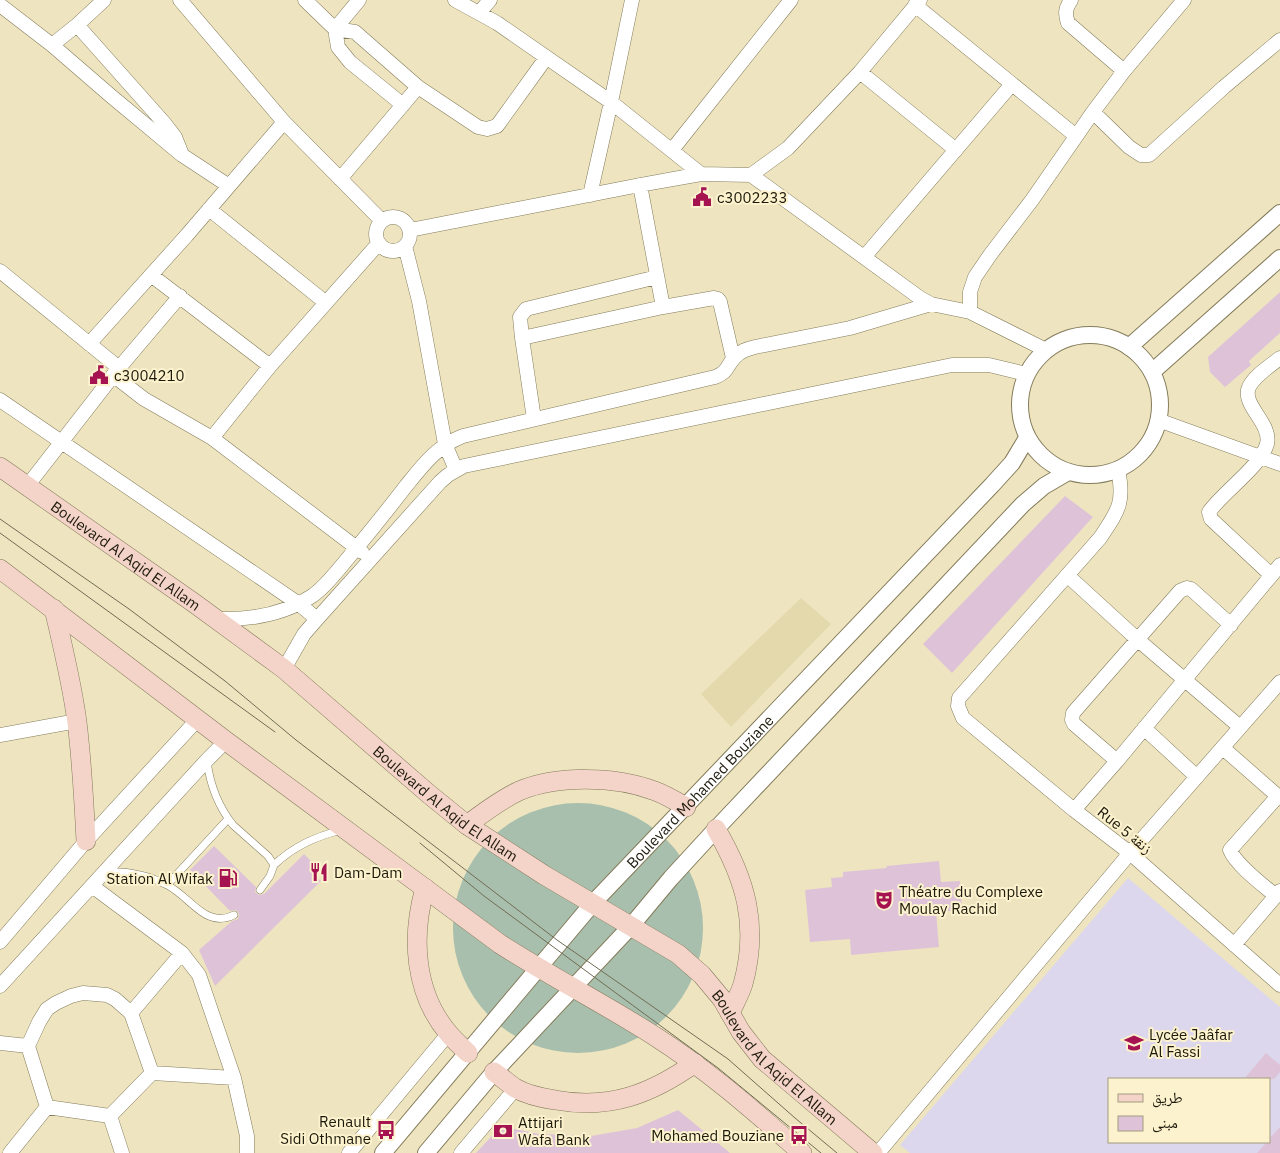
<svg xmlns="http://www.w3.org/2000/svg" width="1280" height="1153" viewBox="0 0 1280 1153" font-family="'IBM Plex Sans','Noto Naskh Arabic',sans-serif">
<rect width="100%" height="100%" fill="#eee5c0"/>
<path fill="#e4d9ad" d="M801,598L831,624L731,727L701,694Z"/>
<path fill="#dcd7ec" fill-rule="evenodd" d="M1128,878L1280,1007V1153H910L900,1145ZM1109,1079H1269V1142H1109Z"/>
<path fill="#a9bfad" d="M453 928a125 125 0 1 1 250 0a125 125 0 1 1-250 0Z"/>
<path fill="#dec3d8" d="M1280,292V333L1249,361L1251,365L1225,387L1210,372L1208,357Z
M1065,496L1093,517L952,673L923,644Z
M214,846L256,887L255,892L259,895L264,894L304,854L315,865L309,870L321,881L215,986L199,950L232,921L238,919L239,914L236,910L230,911L190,870Z
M939,861L941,882L960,881L962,910L936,912L939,947L851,955L850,939L810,942L805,890L832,887L831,878L843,877V872L887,868L886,866Z
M1266,1053L1280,1065V1072L1274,1079H1244Z
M678,1110L730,1153H476L501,1126L539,1134L591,1136L637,1128Z
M1280,1127V1153H1257L1267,1142H1269V1139Z"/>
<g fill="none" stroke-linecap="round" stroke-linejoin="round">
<g stroke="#847b5a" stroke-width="8">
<path id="service" d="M207,761C210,785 218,806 233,825L268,856L274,865L270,876L260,890
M274,865C294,846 315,837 341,830
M106,872C128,871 148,875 167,885C191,897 205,929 234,915
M167,885L228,819"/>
</g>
<g stroke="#847b5a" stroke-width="15">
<path id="minor" d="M180,0L284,122L382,221
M305,0L335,29L355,32L418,87L478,127L487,129L497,126L546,58
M455,0L497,23L611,102L701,174L751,175L920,298L931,304L970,312L1046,350
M1071,0C1065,9 1065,14 1068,23L1124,71
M0,5L52,45L77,25L104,0
M915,5L1076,136
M479,13L490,0
M77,25L165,124L175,137L181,152
M335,29L338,47L350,62L403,105
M335,29L359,0
M52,45L111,96L182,155L229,186
M860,72L956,150
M1093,112L1129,147L1141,155H1149L1224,87L1280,40
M672,150L791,0
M751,175L788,148L860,72L920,0
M340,179L418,87
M640,185L663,307
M590,195L611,102L632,0
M209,209L325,302
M376 234a17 17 0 1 1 34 0a17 17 0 1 1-34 0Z
M410,230L640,185L701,174
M405,246L419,301L445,444L456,470
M865,256L1012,84
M0,271L119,368
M151,275L270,366
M970,312V292L975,277L990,255L1032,200L1093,112L1124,71L1184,0
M522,338L520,317L526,309L657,277
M89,344L187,235L284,122
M113,375L144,399L212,438L362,552
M0,400L299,604L317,619
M534,419L522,338L663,307L714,298L718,299L720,302L733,358
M1158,420L1280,464
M212,438L270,366L379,243
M1118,470C1125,503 1118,511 1100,538L959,698L958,706L963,718L1074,810L1130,853L1280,985
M28,485L119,368L180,296
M1067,575L1137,639L1240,727
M1271,575L1211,519L1209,512C1223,492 1261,466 1267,444C1272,423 1241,405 1249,387C1255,375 1270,366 1280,358
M217,619C250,620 283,615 312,596C324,588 334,575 344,563C365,538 386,512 406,486C423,465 437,446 463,436L715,377C728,372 726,367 734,358C740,351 747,349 755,347L850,328L931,304
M284,669L304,634L317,619L440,482L448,475L464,466L952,365H989L1026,374
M1144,728L1197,777
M0,735L77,721
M1223,748L1280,798
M1117,761L1074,724L1072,720L1073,713L1180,591L1187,588L1191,589L1231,625
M1074,810L1117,761L1280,565
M92,886L182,953L199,975L234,1078L247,1136V1153
M1276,896C1263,885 1236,865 1230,850L1278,796
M0,942L86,841L198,719
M1234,945L1280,891
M0,986L207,760L226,741
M131,1013L182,953
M0,1043L28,1046
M47,1107L28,1046L39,1022L47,1009L56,1003L71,996L83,993L107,995L115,999L131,1013L152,1073
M110,1116L152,1073L234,1078
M110,1116L122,1153
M10,1153L47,1107L110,1116
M349,1153L449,1033
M461,1153L516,1088
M878,1153L1130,853L1280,682"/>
</g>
<g stroke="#847b5a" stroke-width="18">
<g id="tertiary">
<circle cx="1090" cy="405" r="70"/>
<path d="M1129,347L1280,213"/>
<path d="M1152,372L1280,258"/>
<path id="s1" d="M383,1153L593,903L992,485L1012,463L1027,438"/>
<path d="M426,1153L494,1072L631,926L671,878L716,829L1023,504L1044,486L1068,472"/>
</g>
</g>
<g stroke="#847b5a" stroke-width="20">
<g id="secondary">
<path id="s2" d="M0,467L194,603L284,669L430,795L467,825L544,875L678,954L702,975L722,999L741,1032L762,1059L873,1153"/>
<path d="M0,569L226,741L500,944C551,977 605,1004 656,1037C709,1071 755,1112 802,1153"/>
<path d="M54,609C63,647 72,684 77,722C82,762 84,802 86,841"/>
<path d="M467,825C484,812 500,800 519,791C558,775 616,776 655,791C666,795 676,801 686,807"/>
<path d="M716,829C746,880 759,926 743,984C740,994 734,1004 730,1013"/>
<path d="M425,888C411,937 414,993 449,1034C455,1041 462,1047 468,1053"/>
<path d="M494,1072C501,1077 508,1083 515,1088C527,1095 542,1098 555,1100C610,1110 651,1094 695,1063"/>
</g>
</g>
<use href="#service" stroke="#fff" stroke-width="7"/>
<use href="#minor" stroke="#fff" stroke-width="14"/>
<use href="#tertiary" stroke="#fff" stroke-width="16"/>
<use href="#secondary" stroke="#f4d3c9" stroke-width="19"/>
<path stroke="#716c54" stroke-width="1" d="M0,519L129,609L225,681L296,740L557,940L728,1059L795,1118L837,1153
M0,533L275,732
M420,843L484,896L718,1068L821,1153"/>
</g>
<defs>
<g id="civic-bare" transform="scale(1.5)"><path d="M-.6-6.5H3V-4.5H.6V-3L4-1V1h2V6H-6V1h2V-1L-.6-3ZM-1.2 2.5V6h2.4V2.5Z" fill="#a51350" stroke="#fcf2cd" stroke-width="2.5" paint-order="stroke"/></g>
<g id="restaurant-bare" transform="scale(1.5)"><path d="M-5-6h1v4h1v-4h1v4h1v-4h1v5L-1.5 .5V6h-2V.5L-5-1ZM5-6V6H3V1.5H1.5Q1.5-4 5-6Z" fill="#a51350" stroke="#fcf2cd" stroke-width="2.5" paint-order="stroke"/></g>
<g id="fuel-bare" transform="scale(1.5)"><path d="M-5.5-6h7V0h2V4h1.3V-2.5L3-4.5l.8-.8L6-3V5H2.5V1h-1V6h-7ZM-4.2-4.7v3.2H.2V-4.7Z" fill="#a51350" stroke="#fcf2cd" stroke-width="2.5" paint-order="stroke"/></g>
<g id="theatre-bare" transform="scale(1.5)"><path d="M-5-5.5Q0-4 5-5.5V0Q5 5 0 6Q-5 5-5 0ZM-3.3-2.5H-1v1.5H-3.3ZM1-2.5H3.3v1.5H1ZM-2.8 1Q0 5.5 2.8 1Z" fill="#a51350" stroke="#fcf2cd" stroke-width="2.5" paint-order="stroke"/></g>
<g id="school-bare" transform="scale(1.5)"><path d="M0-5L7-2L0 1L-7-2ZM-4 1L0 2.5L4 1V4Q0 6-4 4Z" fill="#a51350" stroke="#fcf2cd" stroke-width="2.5" paint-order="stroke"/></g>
<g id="bus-bare" transform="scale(1.5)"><path d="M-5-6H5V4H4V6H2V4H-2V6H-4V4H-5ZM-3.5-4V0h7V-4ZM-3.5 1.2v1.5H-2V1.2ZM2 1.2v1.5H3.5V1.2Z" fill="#a51350" stroke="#fcf2cd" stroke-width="2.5" paint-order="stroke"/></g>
<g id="bank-bare" transform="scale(1.5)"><path d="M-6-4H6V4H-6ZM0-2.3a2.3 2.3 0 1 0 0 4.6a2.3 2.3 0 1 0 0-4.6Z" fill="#a51350" stroke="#fcf2cd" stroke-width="2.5" paint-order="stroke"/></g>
</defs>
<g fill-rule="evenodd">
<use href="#civic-bare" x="702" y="197"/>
<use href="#civic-bare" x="99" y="375"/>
<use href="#restaurant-bare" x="319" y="872"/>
<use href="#fuel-bare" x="228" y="878"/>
<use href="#theatre-bare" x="884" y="900"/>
<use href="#school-bare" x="1134" y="1043"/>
<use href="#bus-bare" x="386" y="1130"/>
<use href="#bank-bare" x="503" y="1131"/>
<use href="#bus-bare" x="799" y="1135"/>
</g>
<g text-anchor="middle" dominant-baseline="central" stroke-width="4" stroke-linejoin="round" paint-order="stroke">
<g font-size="15" fill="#1c190b" stroke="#fcf2cd" text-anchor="start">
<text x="717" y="197">c3002233</text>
<text x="114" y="375">c3004210</text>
<text x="334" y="872">Dam-Dam</text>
<text x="213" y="878" text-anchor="end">Station Al Wifak</text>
<text x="899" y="891">Théatre du Complexe<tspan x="899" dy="17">Moulay Rachid</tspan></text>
<text x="1149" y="1034">Lycée Jaâfar<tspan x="1149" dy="17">Al Fassi</tspan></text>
<text x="371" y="1121" text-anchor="end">Renault<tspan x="371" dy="17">Sidi Othmane</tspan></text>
<text x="518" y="1122">Attijari<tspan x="518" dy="17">Wafa Bank</tspan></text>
<text x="784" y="1135" text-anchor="end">Mohamed Bouziane</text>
</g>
<g font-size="15" fill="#1c190b" stroke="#fcf2cd">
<text stroke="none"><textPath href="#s2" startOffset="154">Boulevard Al Aqid El Allam</textPath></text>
<text stroke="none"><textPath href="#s1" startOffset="481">Boulevard Mohamed Bouziane</textPath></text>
<text stroke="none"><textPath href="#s2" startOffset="559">Boulevard Al Aqid El Allam</textPath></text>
<text transform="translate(1125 830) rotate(39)">Rue 5 زنقة</text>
<text stroke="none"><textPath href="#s2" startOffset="979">Boulevard Al Aqid El Allam</textPath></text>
</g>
</g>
<rect x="1108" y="1078" width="162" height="65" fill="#fcf2cd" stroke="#a29b7f"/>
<rect x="1118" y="1094" width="25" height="8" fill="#f4d3c9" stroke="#a29b7f"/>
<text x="1152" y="1103" font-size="15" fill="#1c190b">طريق</text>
<rect x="1118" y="1116" width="25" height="15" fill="#dec3d8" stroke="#a29b7f"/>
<text x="1152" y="1128" font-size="15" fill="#1c190b">مبنى</text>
</svg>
